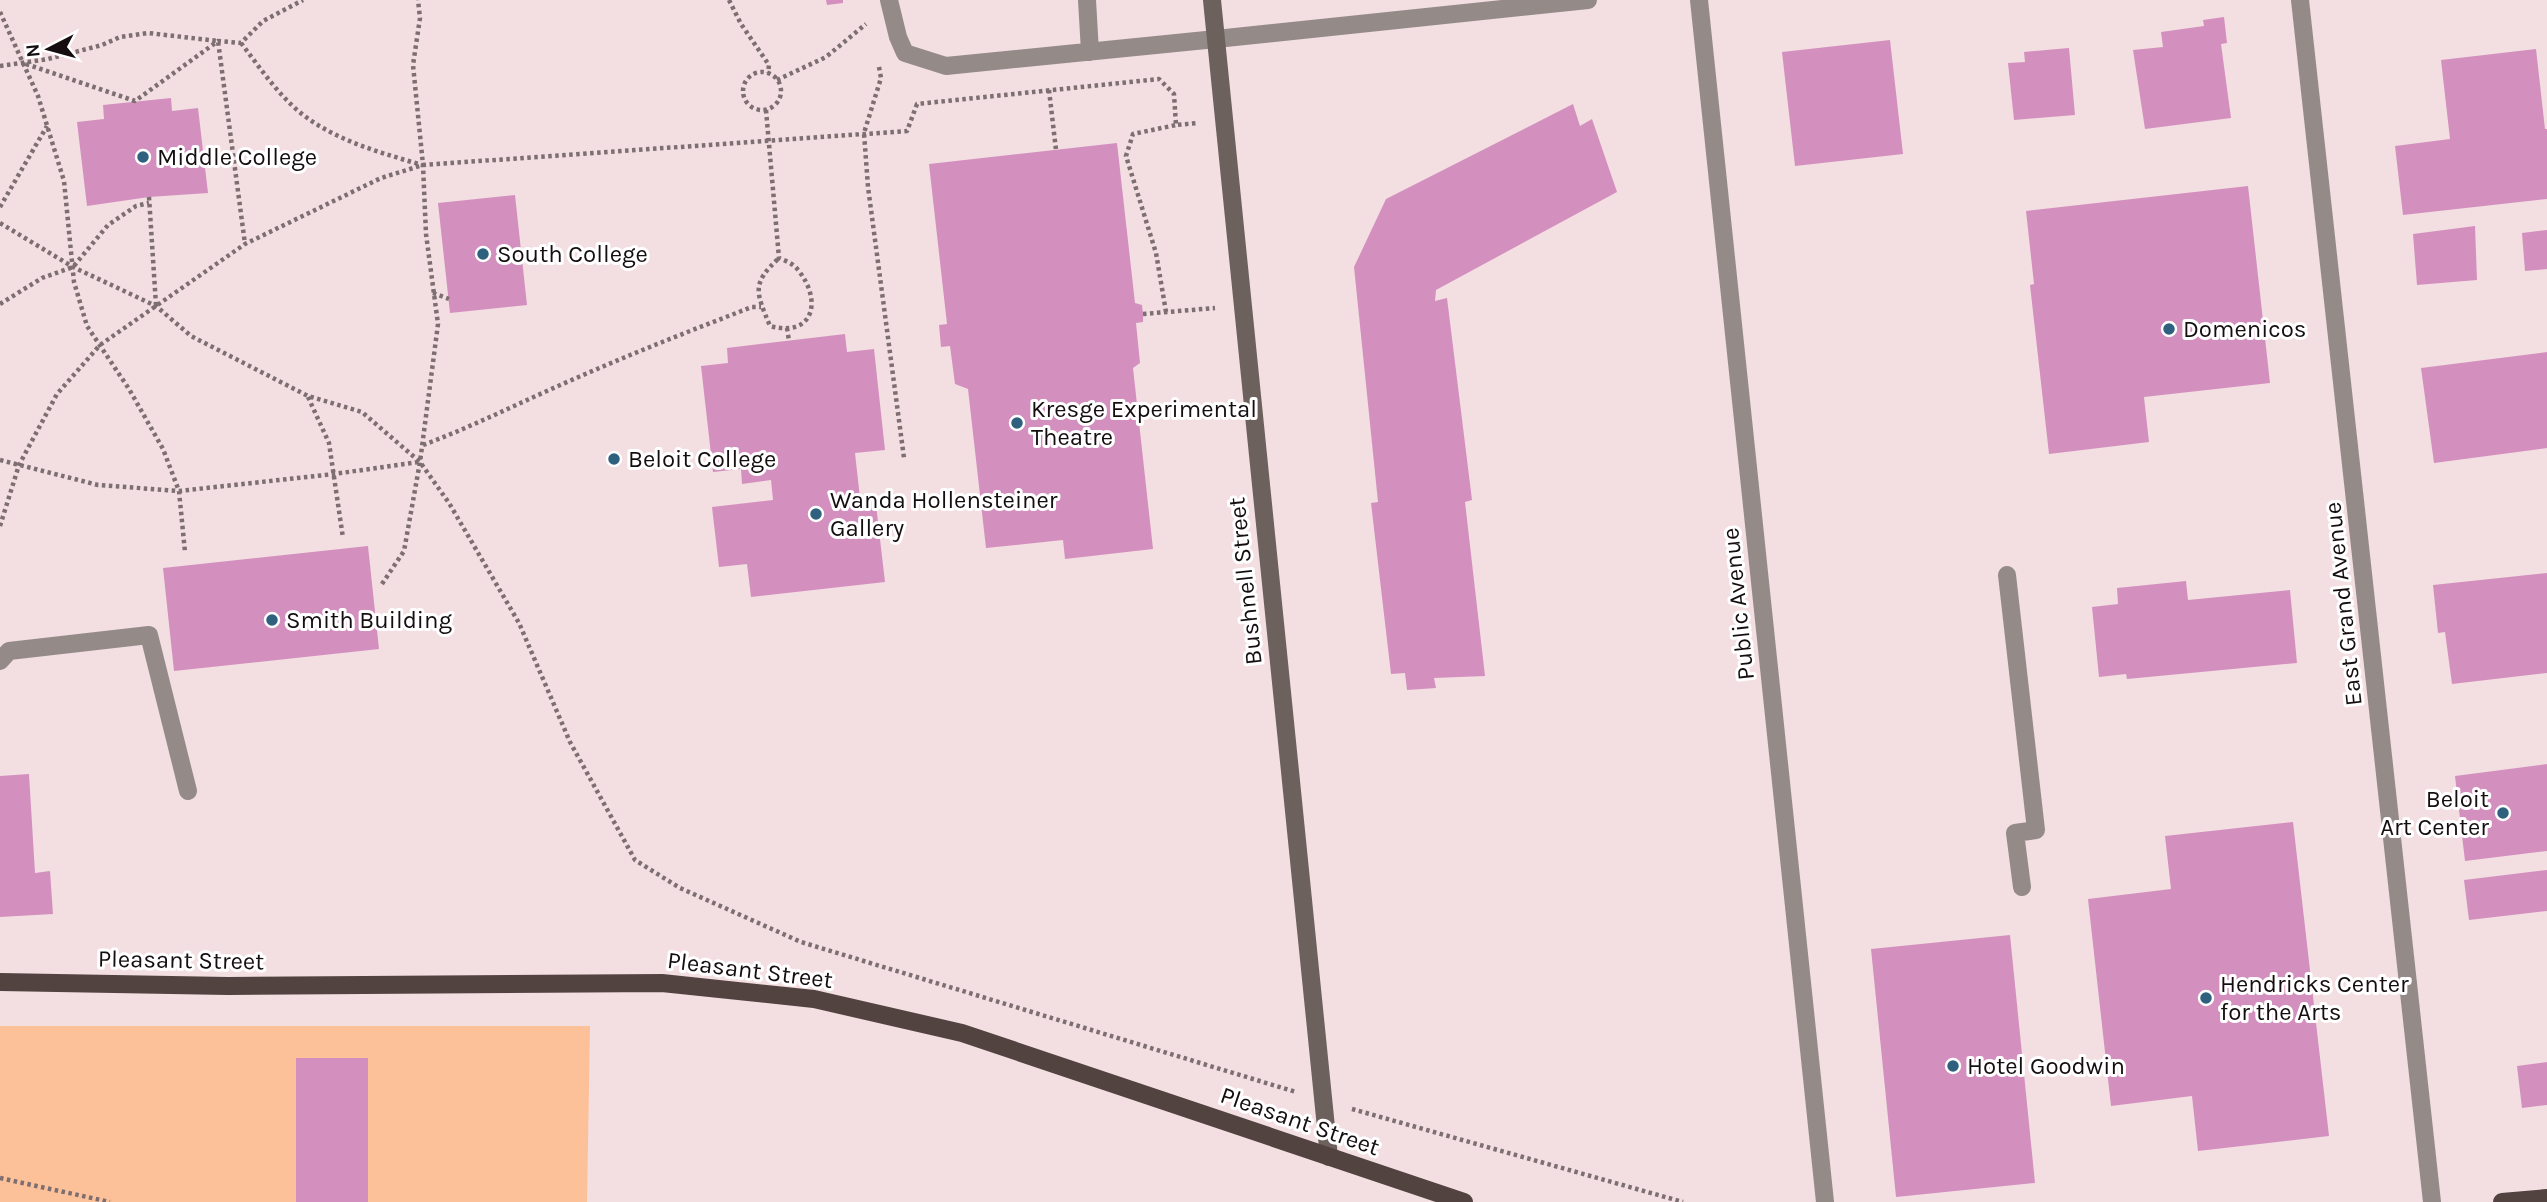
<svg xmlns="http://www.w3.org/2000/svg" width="2547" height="1202" viewBox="0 0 2547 1202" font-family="Karla,sans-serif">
<rect width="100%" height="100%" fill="#f3dee2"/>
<path fill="#fcc198" d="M0,1026H590L587,1202H0Z"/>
<path fill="#d390be" d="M826,0H843V3L827,5Z
M2224,17L2227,43L2221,44L2231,118L2145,129L2133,50L2163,47L2161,32L2204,26L2203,20Z
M1890,40L1903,154L1795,166L1782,52Z
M2069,48L2075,115L2014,120L2008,63L2025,62L2024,52Z
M2536,49L2545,129H2547V199L2403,215L2395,146L2450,139L2441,60Z
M171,98L172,111L198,108L208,193L149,197L87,206L77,122L104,119L103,105Z
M1573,104L1580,126L1592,119L1617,192L1436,290L1435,301L1447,298L1472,500L1465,502L1485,676L1434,678L1436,688L1407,690L1405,673L1391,674L1371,503L1378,502L1354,267L1386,199Z
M1117,143L1135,303L1142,305L1143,314V322L1136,323L1140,363L1133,368L1153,549L1065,559L1063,540L986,548L968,389L955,384L950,346L941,347L939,325L947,324L929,164Z
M2248,186L2270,383L2144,397L2149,442L2049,454L2030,285L2034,284L2026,211Z
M515,195L527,305L450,313L438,203Z
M2475,226L2477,280L2417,285L2413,234Z
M2547,230V269L2525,271L2522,233Z
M845,334L847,352L874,349L885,450L855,453L860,498L875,496L885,582L751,597L747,564L719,567L712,507L773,500L771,480L742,484L741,469L713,472L701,366L728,363L727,348Z
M2547,352V448L2434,463L2421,368Z
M368,546L379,649L174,671L163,568Z
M2547,573V673L2452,684L2445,632L2438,633L2433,585Z
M2186,581L2188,600L2290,590L2297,663L2127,679L2126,674L2099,677L2092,607L2118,604L2117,588Z
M2547,764V851L2465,861L2455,776Z
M29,774L35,873L50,871L53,914L0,917V776Z
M2293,822L2329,1136L2198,1151L2192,1096L2111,1106L2088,899L2171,889L2165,836Z
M2547,870V911L2469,920L2464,880Z
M2010,935L2035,1183L1896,1197L1871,949Z
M296,1058H368V1202H296Z
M2547,1062V1105L2522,1108L2517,1066Z"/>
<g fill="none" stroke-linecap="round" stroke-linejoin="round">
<path stroke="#7c6e71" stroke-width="4.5" stroke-dasharray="3.5 3.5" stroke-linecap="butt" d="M729,0L741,24L769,65L768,73
M0,12L38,96L64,181L74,282L87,326L129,389L163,449L179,491L185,552
M241,43C261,69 280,98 306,117C340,142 382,153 422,165
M26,64L135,101L218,41L241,43L263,21L303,0
M0,66L48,59L102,45L120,37L148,33L218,41L245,244
M879,67L881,78L864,133L868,187L904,458
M743 91a19 19 0 1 1 38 0a19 19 0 1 1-38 0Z
M777,80L826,57L866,24
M1049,90L1056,150
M766,110L779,258C786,261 794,264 798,270C822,299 815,338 770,326C756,292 751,284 779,258
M149,197L156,305
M0,207L47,126
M0,223L73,267L156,306L191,336L308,396L362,412L420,462L449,503L519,623L570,742L635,860L680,888L801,942L1296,1092
M433,293L449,299
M0,304L42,278L73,267L108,225L136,206L149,203
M1166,312L1156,253L1126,156L1133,134L1176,125
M1143,314L1215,308
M787,328L789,341
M308,397L329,443L343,538
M423,445C474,426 523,401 574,379C633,353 692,330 752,307H761
M0,460L98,485L179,491L334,474L419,462
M0,526L19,465L57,394L100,345L245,244L381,178L423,165L907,131L917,104L1159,79L1174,94L1176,125L1198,123
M382,584L404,551L420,462L438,324L426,234L423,165L413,65L420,18L418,0
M1352,1109L1683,1202
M0,1178L110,1202"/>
<path stroke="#948b89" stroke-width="18" d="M889,0L898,37L905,53L946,66L1216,39
M1087,0L1090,52
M2007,575L2036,830L2015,833L2022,887
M0,661L9,651L149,635L188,791"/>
<path stroke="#948b89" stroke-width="18" d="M1699,0L1825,1202
M2300,0L2432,1202
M1216,39L1588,0"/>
<path stroke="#6d615e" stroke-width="18" d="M1212,0L1329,1157"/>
<path stroke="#524341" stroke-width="18" d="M0,982L228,986L662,983L814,999L962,1033L1464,1202
M2502,1202L2547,1198"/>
</g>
<g fill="#2f617f" stroke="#fff" stroke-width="2.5">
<circle cx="143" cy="157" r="7"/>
<circle cx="483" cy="254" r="7"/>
<circle cx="2169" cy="329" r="7"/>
<circle cx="1017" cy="423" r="7"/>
<circle cx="614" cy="459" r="7"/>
<circle cx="816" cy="514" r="7"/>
<circle cx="272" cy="620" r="7"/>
<circle cx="2503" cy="813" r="7"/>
<circle cx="2206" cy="998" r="7"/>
<circle cx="1953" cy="1066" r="7"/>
</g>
<g text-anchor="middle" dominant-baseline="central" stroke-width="6" stroke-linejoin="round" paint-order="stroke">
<g font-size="24" fill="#150e10" stroke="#fff" text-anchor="start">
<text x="157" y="157">Middle College</text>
<text x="497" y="254">South College</text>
<text x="2183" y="329">Domenicos</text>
<text x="1031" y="409">Kresge Experimental<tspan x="1031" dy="28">Theatre</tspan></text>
<text x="628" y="459">Beloit College</text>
<text x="830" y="500">Wanda Hollensteiner<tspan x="830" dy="28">Gallery</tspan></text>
<text x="286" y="620">Smith Building</text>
<text x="2489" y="799" text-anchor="end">Beloit<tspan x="2489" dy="28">Art Center</tspan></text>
<text x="2220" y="984">Hendricks Center<tspan x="2220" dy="28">for the Arts</tspan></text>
<text x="1967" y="1066">Hotel Goodwin</text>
</g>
<g font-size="24" fill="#150e10" stroke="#fff">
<text transform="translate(1245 581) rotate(-96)">Bushnell Street</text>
<text transform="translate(1738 604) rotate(-96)">Public Avenue</text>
<text transform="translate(2343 604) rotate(-96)">East Grand Avenue</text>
<text transform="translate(181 960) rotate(1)">Pleasant Street</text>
<text transform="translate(750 970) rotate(7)">Pleasant Street</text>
<text transform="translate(1300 1121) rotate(19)">Pleasant Street</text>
</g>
</g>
<g transform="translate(49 49) rotate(264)" stroke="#ffffff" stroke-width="5" paint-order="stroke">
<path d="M0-5L12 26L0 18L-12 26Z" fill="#150e10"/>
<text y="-10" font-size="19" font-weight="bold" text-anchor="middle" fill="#150e10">N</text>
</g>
</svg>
